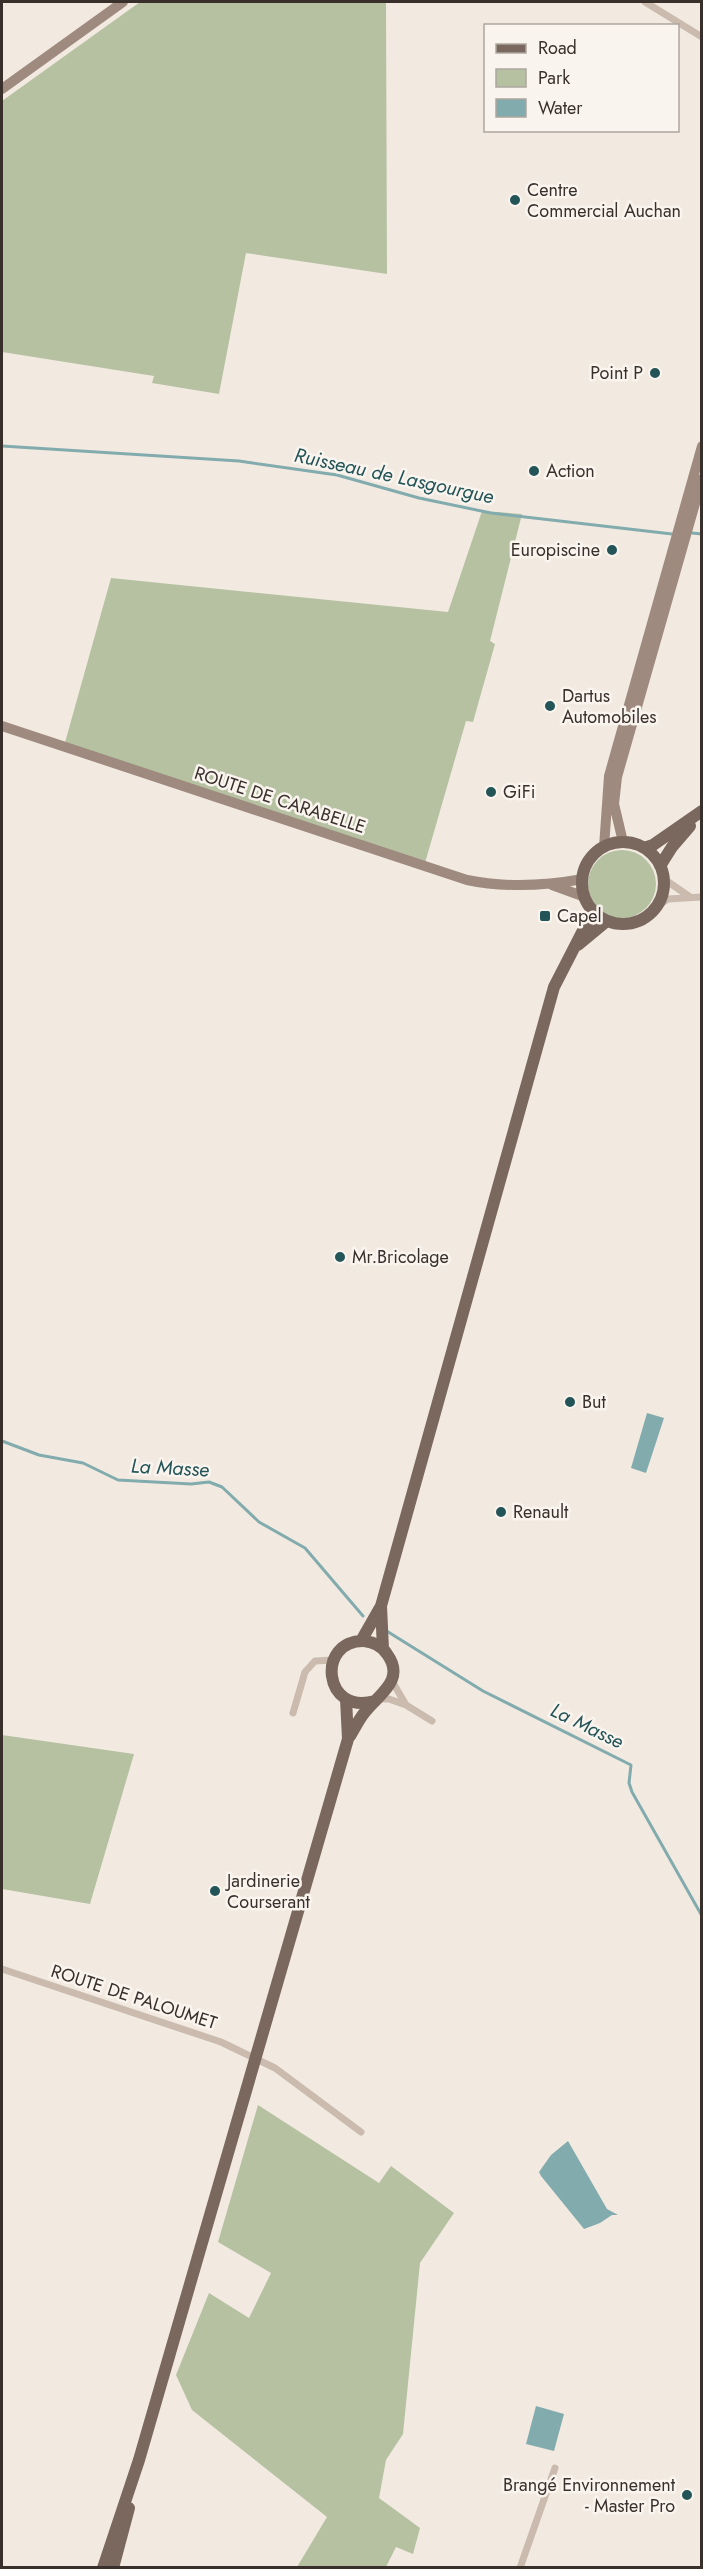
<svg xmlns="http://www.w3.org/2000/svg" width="703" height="2569" viewBox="0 0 703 2569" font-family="Jost,sans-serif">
<rect width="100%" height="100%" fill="#f2eae1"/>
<path fill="#b6c1a2" d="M140,2H386L387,274L246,253L219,394L152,383L154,376L2,352V101Z
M482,511L522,514L490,641L495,644L473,722L466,721L425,863L64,746L111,578L448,612Z
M588 884a34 34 0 1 1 68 0a34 34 0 1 1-68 0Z
M2,1735L134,1754L90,1904L2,1889Z
M258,2105L379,2183L391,2166L454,2213L420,2263L403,2434L386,2460L379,2498L420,2528L413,2554L396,2547L386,2567H297L327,2517L192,2410L176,2375L209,2293L249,2318L271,2273L218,2242Z"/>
<path fill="#82abae" d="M647,1413L664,1418L646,1473L631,1468Z
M568,2141L607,2209L618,2215H612L600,2223L584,2229L541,2176L539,2172L551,2155Z
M536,2406L564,2414L554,2451L526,2444Z"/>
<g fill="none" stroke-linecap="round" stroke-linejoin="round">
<path stroke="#82abae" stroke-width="3" d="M2,446L239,461L337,475L419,498L491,513L672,534
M692,533L702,534
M2,1441L39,1455L83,1463L118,1480L191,1484L209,1482L222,1487L259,1522L305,1548L363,1616
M385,1630L483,1691L631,1765L629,1783L632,1792L702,1916"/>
<path stroke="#cabbae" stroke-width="7" d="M645,2L702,37
M664,879L690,897
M657,906L668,899L702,897
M378,1699H389L406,1705L392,1681
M406,1705L432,1721
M293,1713L305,1672L315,1661L333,1660
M2,1969L221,2042L275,2068L361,2132
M520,2568L555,2468"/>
<path stroke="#9e8a7f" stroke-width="10" d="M2,89L123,2
M2,726L467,880C506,888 544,886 583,879
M623,842L614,804L617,777L702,479
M604,847L609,776L702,446
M552,885L585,897"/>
<path stroke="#7a685e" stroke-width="12" d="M582 883a41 41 0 1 1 82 0a41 41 0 1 1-82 0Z
M644,848L653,845L702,811
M660,866L672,847L690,826
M578,945L607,921
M381,1606L383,1649
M361,1641L381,1606L554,987L593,911
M350,1736C355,1728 359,1719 365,1712C379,1694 406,1680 387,1654C382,1646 373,1642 364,1641C316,1640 323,1716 375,1701
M103,2568L139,2460L348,1739L346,1699
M113,2568L129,2508"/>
</g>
<g fill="#235458" stroke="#faf4ee" stroke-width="2">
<circle cx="515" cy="200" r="6"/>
<circle cx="655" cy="373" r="6"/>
<circle cx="534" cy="471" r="6"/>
<circle cx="612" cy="550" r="6"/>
<circle cx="550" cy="706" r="6"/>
<circle cx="491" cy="792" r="6"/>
<rect x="539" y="910" width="12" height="12" rx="3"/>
<circle cx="340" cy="1257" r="6"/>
<circle cx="570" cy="1402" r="6"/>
<circle cx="501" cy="1512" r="6"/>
<circle cx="215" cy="1891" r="6"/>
<circle cx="687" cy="2495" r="6"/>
</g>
<g text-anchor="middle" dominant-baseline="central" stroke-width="5" stroke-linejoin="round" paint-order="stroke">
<g font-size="18" fill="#39302c" stroke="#faf4ee" text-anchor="start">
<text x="527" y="190">Centre<tspan x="527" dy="21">Commercial Auchan</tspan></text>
<text x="643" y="373" text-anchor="end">Point P</text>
<text x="546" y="471">Action</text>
<text x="600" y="550" text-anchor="end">Europiscine</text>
<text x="562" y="696">Dartus<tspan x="562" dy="21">Automobiles</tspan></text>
<text x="503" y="792">GiFi</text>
<text x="557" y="916">Capel</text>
<text x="352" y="1257">Mr.Bricolage</text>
<text x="582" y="1402">But</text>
<text x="513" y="1512">Renault</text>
<text x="227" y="1881">Jardinerie<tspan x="227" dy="21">Courserant</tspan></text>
<text x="675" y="2485" text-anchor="end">Brangé Environnement<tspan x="675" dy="21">- Master Pro</tspan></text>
</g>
<g font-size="18" fill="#39302c" stroke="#faf4ee">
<text transform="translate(280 800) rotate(18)">ROUTE DE CARABELLE</text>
<text transform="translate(134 1997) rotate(18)">ROUTE DE PALOUMET</text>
</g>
<g font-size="20" font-style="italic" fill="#235458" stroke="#faf4ee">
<text transform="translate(394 476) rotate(12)">Ruisseau de Lasgourgue</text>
<text transform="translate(170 1468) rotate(3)">La Masse</text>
<text transform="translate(587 1726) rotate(26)">La Masse</text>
</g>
</g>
<rect width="703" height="2569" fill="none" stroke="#39302c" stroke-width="6"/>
<rect x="484" y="24" width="195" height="108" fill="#faf4ee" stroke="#ada6a0" stroke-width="1.5"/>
<rect x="496" y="44" width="30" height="9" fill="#7a685e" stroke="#ada6a0" stroke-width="1.5"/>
<text x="538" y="54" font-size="18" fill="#39302c">Road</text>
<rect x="496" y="69" width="30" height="18" fill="#b6c1a2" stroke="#ada6a0" stroke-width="1.5"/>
<text x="538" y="84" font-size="18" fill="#39302c">Park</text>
<rect x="496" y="99" width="30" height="18" fill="#82abae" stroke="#ada6a0" stroke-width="1.5"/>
<text x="538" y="114" font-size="18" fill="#39302c">Water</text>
</svg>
